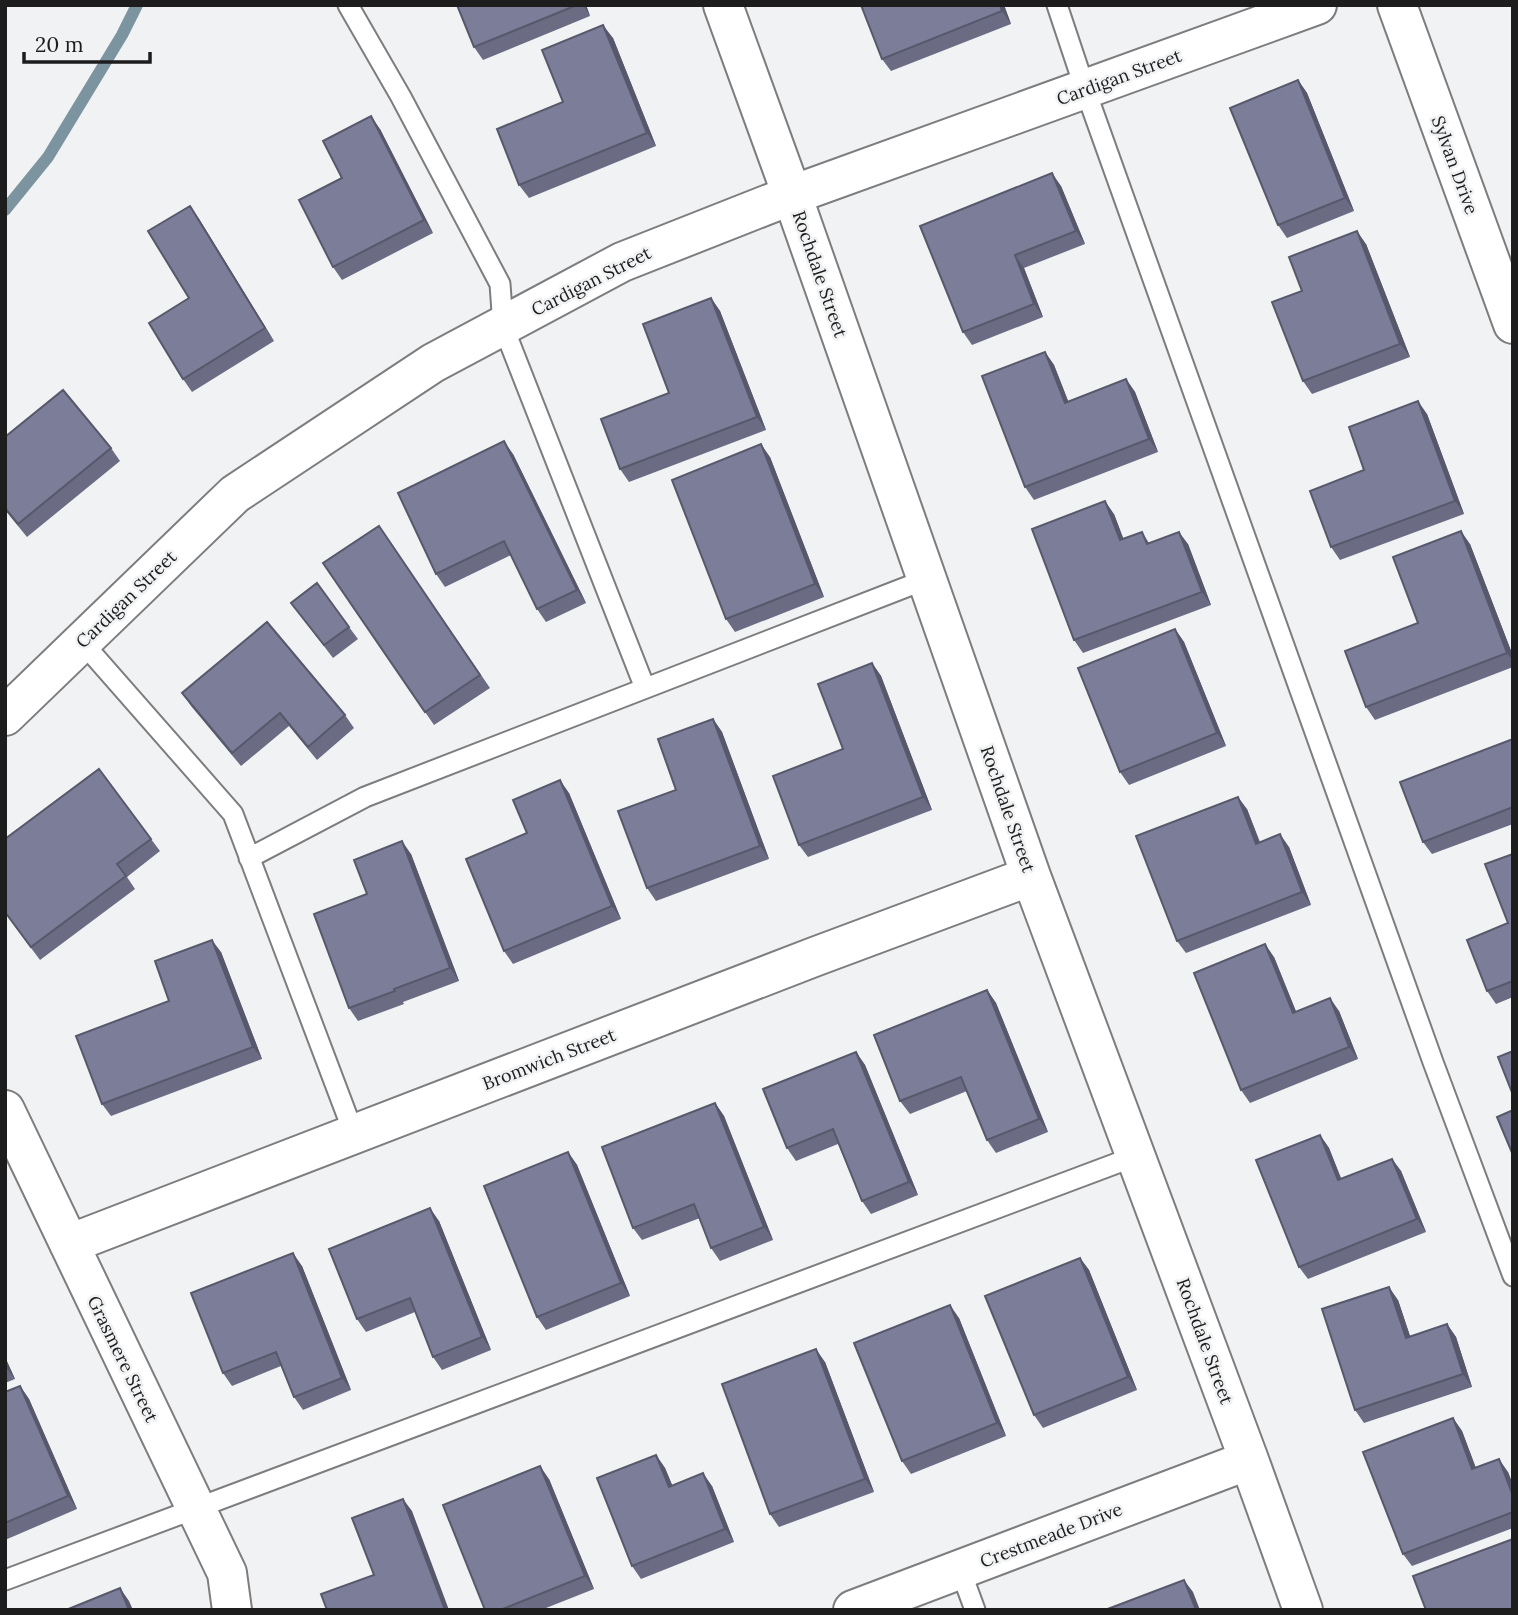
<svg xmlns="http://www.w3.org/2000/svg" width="1518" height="1615" viewBox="0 0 1518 1615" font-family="Lora,serif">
<rect width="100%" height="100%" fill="#f1f2f3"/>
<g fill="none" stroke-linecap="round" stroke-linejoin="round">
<path stroke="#7c949f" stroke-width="12" d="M5,210L48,157L122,35L137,5"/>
<g stroke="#7d7d7f" stroke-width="23">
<path id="lane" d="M348,5L401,97L500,284L503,326L645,688
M1057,5L1085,89L1433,1062L1513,1276
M82,642L233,814L354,1134
M249,858L365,797L927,579
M960,1569L975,1610
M5,1580L1136,1156"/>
</g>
<g stroke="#7d7d7f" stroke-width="42">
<path id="street" d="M723,5L792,195L1031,876L1249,1460L1303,1610
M5,716L235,494L433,363L622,262L792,195L1317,5
M5,1110L227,1573L232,1610
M69,1244L814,957L1031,876
M853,1610L1249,1460"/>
</g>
<g stroke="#7d7d7f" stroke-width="42">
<path id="secondary" d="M1397,5L1513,324"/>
</g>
<use href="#lane" stroke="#fff" stroke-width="19"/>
<use href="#street" stroke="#fff" stroke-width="38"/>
<use href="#secondary" stroke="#fff" stroke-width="38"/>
</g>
<path fill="#6b6c84" d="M457,5H586L590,16L483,60L474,47Z
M1004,5L1011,24L891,71L882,59Z
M613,38L656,146L529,198L519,185L563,102Z
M1298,80L1307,93L1354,211L1287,238L1278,225Z
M380,129L433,233L342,280L333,267L342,178Z
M1061,186L1085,244L1024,268L1043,317L972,345L963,332Z
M199,219L274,341L192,392L183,379L189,298Z
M1366,244L1410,357L1312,394L1303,381L1302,291Z
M711,298L720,311L766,430L629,482L620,469L669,393Z
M1045,352L1054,365L1068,401L1126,379L1135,392L1158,452L1034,500L1025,487Z
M1427,414L1464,514L1340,560L1331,547L1364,470Z
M5,437L111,448L120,461L27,537L5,510Z
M513,454L586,603L546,622L537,609L511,555L445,587L436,574Z
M770,457L824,597L735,632L726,619Z
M1114,514L1123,539L1142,532L1149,543L1188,544L1211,605L1083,653L1074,640Z
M379,526L490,688L434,725L323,563Z
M1470,544L1513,656V667L1375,720L1366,707L1418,623Z
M291,603L349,627L358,639L333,658Z
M1175,629L1184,642L1226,746L1129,785L1120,772Z
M872,663L881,676L932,810L808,857L799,845L843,749Z
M182,693L345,715L354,728L317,760L289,726L241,766L191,706Z
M713,719L722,732L769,859L656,901L647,888L676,790Z
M1513,739V824L1432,854L1423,842Z
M569,793L621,919L513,964L504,951L527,833Z
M1247,809L1260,842L1289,847L1311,905L1186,953L1177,941Z
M151,839L160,851L127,877L135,889L40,960L5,913Z
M411,854L459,981L403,1002L404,1004L358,1021L349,1008L367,894Z
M1513,854V997L1496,1004L1487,991L1508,923Z
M221,952L262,1059L111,1116L102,1104L169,1001Z
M1274,957L1296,1012L1339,1011L1358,1059L1250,1103L1241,1090Z
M987,990L996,1003L1048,1132L996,1153L987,1140L967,1091L910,1114L900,1101Z
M856,1052L865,1065L918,1195L871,1214L862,1201L838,1144L796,1161L787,1148Z
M715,1103L724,1116L773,1240L720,1261L711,1248L700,1218L642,1240L633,1228Z
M1320,1135L1329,1148L1341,1179L1392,1159L1401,1171L1426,1232L1308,1279L1299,1267Z
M568,1152L577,1165L630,1296L546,1330L537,1317Z
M439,1221L491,1350L442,1370L433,1357L415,1312L366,1332L357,1319Z
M1080,1258L1089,1270L1137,1390L1043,1428L1034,1415Z
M302,1266L351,1390L303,1410L294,1397L281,1366L232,1386L223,1373Z
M1398,1300L1410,1336L1447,1324L1456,1337L1472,1387L1364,1423L1355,1410Z
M959,1318L1006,1436L911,1474L902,1461Z
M5,1357L15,1379L5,1383Z
M825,1362L874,1492L779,1527L770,1514Z
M20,1386L29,1399L77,1509L5,1540V1392Z
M1453,1418L1462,1431L1476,1468L1508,1472L1513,1485V1528L1412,1566L1403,1554Z
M656,1455L665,1468L672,1485L712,1486L734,1542L641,1579L632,1566Z
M549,1479L594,1589L541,1610H485Z"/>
<path fill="#57586b" d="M583,5H586L590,16Z
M1000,5H1004L1011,24L1002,11Z
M603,25L613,38L656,146L647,133Z
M1298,80L1307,93L1354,211L1345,198Z
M371,116L380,129L433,233L424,220Z
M1052,173L1061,186L1085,244L1076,231Z
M190,206L199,219L274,341L265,328Z
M1357,231L1366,244L1410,357L1400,344Z
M1015,255L1024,268L1043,317L1034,304Z
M711,298L720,311L766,430L757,417Z
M1045,352L1054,365L1074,416L1065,403Z
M1126,379L1135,392L1158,452L1149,439Z
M1418,401L1427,414L1464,514L1455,501Z
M504,441L513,454L586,603L577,590Z
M761,444L770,457L824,597L815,584Z
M1105,501L1114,514L1129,553L1120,540Z
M1461,531L1470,544L1513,656V661L1507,653Z
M1179,532L1188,544L1211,605L1202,592Z
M1175,629L1184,642L1226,746L1217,733Z
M872,663L881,676L932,810L923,797Z
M713,719L722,732L769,859L760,846Z
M560,780L569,793L621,919L612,906Z
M1238,797L1247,809L1265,857L1256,844Z
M1280,834L1289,847L1311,905L1302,892Z
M402,841L411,854L459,981L450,968Z
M212,940L221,952L262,1059L253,1047Z
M1265,944L1274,957L1302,1026L1293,1013Z
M987,990L996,1003L1048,1132L1039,1119Z
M1330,998L1339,1011L1358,1059L1349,1047Z
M856,1052L865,1065L918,1195L909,1182Z
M715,1103L724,1116L773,1240L764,1227Z
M1320,1135L1329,1148L1347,1193L1338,1180Z
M568,1152L577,1165L630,1296L621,1283Z
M1392,1159L1401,1171L1426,1232L1417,1219Z
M430,1208L439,1221L491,1350L482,1337Z
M293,1253L302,1266L351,1390L342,1378Z
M1080,1258L1089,1270L1137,1390L1128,1377Z
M1389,1287L1398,1300L1415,1351L1406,1338Z
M950,1305L959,1318L1006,1436L997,1423Z
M1447,1324L1456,1337L1472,1387L1463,1374Z
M816,1349L825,1362L874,1492L865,1479Z
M5,1357L15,1379L5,1366Z
M20,1386L29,1399L77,1509L68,1496Z
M1453,1418L1462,1431L1481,1482L1472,1469Z
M656,1455L665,1468L678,1499L669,1487Z
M1499,1459L1508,1472L1513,1485V1496Z
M540,1466L549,1479L594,1589L585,1576Z
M703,1473L712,1486L734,1542L725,1529Z
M403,1499L412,1511L449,1610H445Z
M1184,1580L1193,1592L1200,1610H1196Z
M120,1588L129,1601L133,1610H129Z"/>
<path fill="#7c7d99" stroke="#57586b" stroke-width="2" d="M457,5H577L474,47Z
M861,5H1000L1002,11L882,59Z
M603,25L647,133L519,185L497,129L563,102L542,50Z
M1298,80L1345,198L1278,225L1230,108Z
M371,116L424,220L333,267L299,200L342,178L323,141Z
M1052,173L1076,231L1015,255L1034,304L963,332L920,226Z
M190,206L265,328L183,379L149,323L189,298L148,231Z
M1357,231L1400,344L1303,381L1272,302L1302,291L1289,257Z
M711,298L757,417L620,469L601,419L669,393L643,324Z
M1045,352L1065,403L1126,379L1149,439L1025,487L982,376Z
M63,390L111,448L18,524L5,508V437Z
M1418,401L1455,501L1331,547L1310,491L1364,470L1349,427Z
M504,441L577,590L537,609L504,541L436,574L398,493Z
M761,444L815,584L726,619L672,480Z
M1105,501L1120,540L1142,532L1147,544L1179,532L1202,592L1074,640L1032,529Z
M379,526L480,675L425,712L323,563Z
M1461,531L1507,653L1366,707L1345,651L1418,623L1393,557Z
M317,583L349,627L324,645L291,603Z
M267,622L345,715L308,747L280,713L232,753L182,693Z
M1175,629L1217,733L1120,772L1078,668Z
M872,663L923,797L799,845L773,776L843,749L818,684Z
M713,719L760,846L647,888L618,811L676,790L658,739Z
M1513,739V807L1423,842L1400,782Z
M99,769L151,839L117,864L126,876L31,947L5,912V839Z
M560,780L612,906L504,951L466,859L527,833L513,800Z
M1238,797L1256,844L1280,834L1302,892L1177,941L1136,836Z
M402,841L450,968L394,989L395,991L349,1008L314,914L367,894L354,860Z
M1513,854V981L1487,991L1467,940L1508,923L1485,864Z
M212,940L253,1047L102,1104L76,1036L169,1001L155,961Z
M1265,944L1293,1013L1330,998L1349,1047L1241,1090L1194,973Z
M987,990L1039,1119L987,1140L961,1077L900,1101L874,1035Z
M1513,1051V1095L1498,1057Z
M856,1052L909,1182L862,1201L833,1129L787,1148L763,1089Z
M715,1103L764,1227L711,1248L694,1204L633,1228L602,1147Z
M1513,1110V1155L1497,1117Z
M1320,1135L1338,1180L1392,1159L1417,1219L1299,1267L1256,1160Z
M568,1152L621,1283L537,1317L484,1186Z
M430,1208L482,1337L433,1357L410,1298L357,1319L329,1249Z
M293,1253L342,1378L294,1397L276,1352L223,1373L191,1293Z
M1080,1258L1128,1377L1034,1415L985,1296Z
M1389,1287L1406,1338L1447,1324L1463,1374L1355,1410L1322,1309Z
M950,1305L997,1423L902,1461L854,1343Z
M816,1349L865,1479L770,1514L722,1384Z
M20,1386L68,1496L5,1523V1392Z
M1453,1418L1472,1469L1499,1459L1513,1496V1512L1403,1554L1363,1452Z
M656,1455L669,1487L703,1473L725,1529L632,1566L597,1478Z
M540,1466L585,1576L500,1610H485L443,1505Z
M403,1499L445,1610H327L321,1594L374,1575L352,1518Z
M1513,1539V1610H1426L1413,1576Z
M1184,1580L1196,1610H1105Z
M120,1588L129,1610H66Z"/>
<g text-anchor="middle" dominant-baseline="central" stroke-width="5" stroke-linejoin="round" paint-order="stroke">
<g font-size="18" fill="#1d1d1e" stroke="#f1f2f3">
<text transform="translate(1119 77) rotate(-20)">Cardigan Street</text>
<text transform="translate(1455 165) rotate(70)">Sylvan Drive</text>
<text transform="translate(820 274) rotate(71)">Rochdale Street</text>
<text transform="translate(591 281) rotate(-27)">Cardigan Street</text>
<text transform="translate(126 599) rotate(-44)">Cardigan Street</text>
<text transform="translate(1008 809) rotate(71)">Rochdale Street</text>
<text transform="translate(549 1059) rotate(-21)">Bromwich Street</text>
<text transform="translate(1205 1341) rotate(70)">Rochdale Street</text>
<text transform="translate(123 1359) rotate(64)">Grasmere Street</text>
<text transform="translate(1051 1535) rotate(-21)">Crestmeade Drive</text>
</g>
</g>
<rect width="1518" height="1615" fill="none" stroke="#1d1d1e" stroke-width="14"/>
<path d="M24 52v10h126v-10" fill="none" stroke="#1d1d1e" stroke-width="3.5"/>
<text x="35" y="52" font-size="21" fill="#1d1d1e" stroke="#f1f2f3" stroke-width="5" paint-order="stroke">20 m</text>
</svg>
